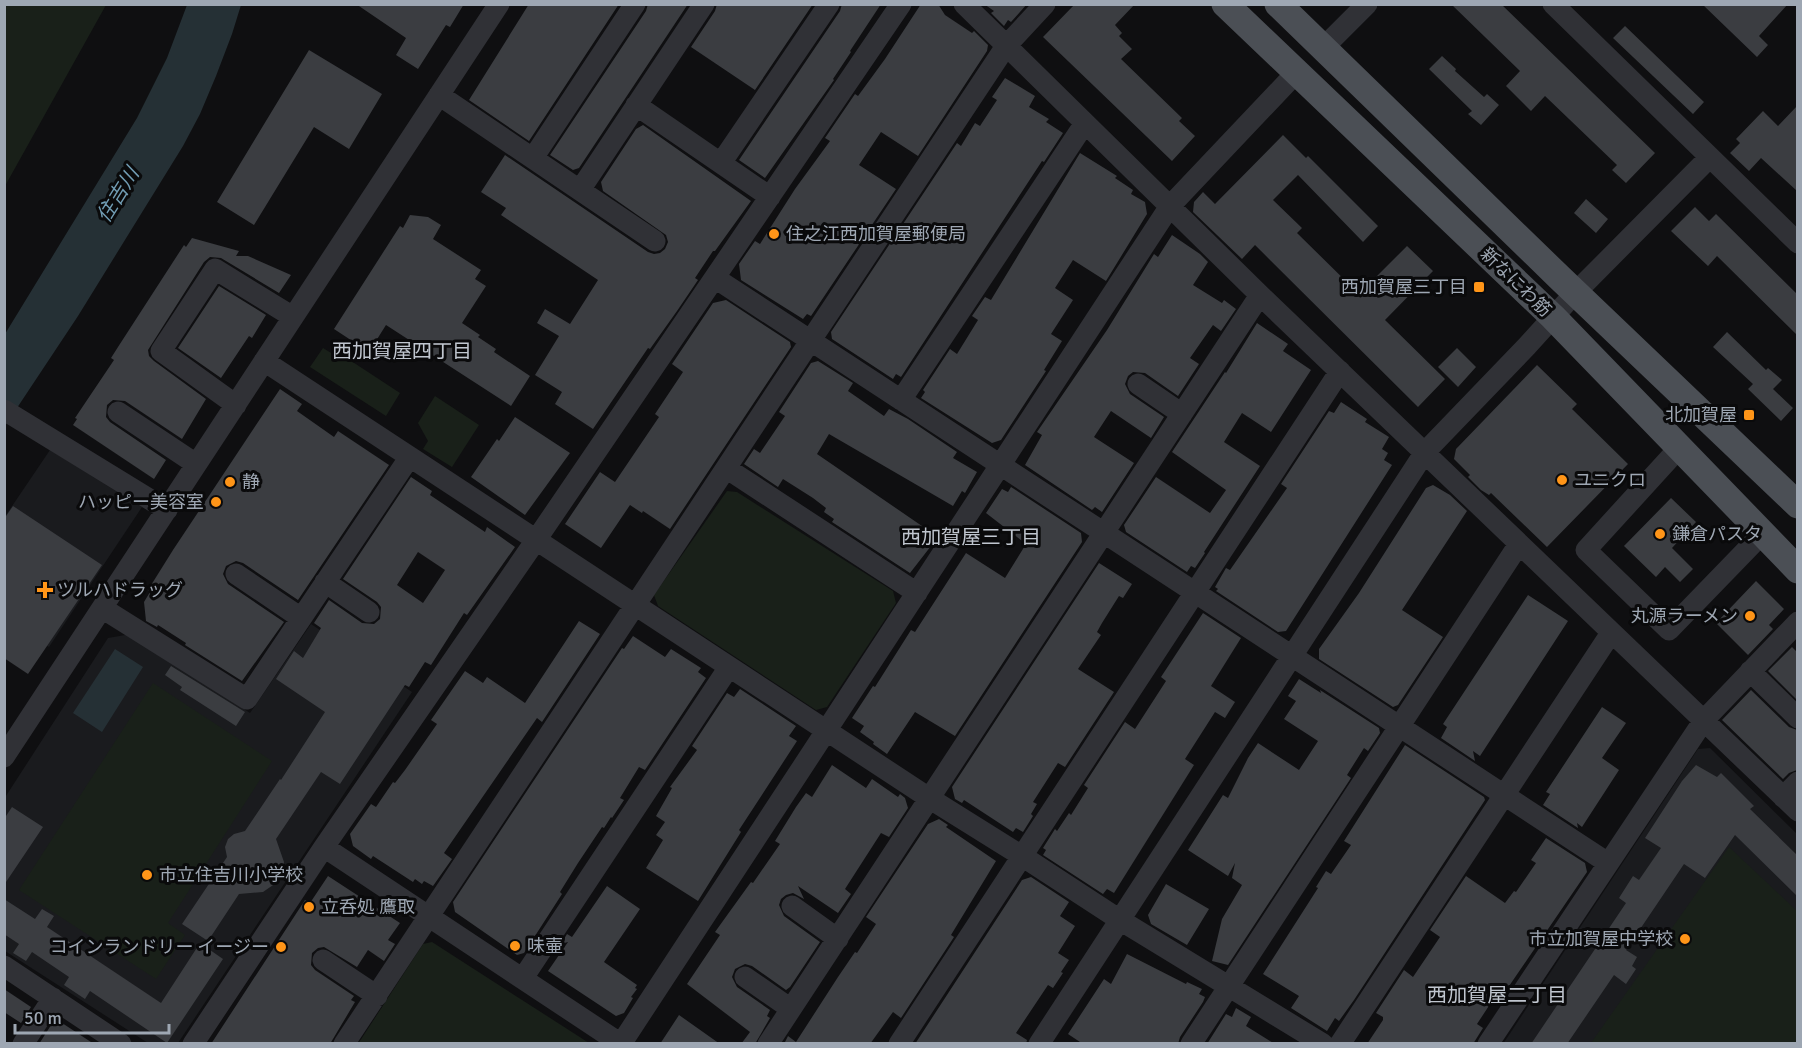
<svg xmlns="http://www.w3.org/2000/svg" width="1802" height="1048" viewBox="0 0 1802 1048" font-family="Signika,'Noto Sans JP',sans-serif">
<rect width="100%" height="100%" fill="#0f0f11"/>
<path fill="#1a1b1e" d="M50,450L142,507L49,647L5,618L4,518Z
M311,624L412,692L178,1043H148L5,951L4,799L108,638L131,634L250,713Z
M1710,748L1797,834V1043L1503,1044L1698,749Z"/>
<path fill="#192019" d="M5,5H106L5,186Z
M323,348L336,356L339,353L400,393L386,416L310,367Z
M435,396L479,425L452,467L423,449L428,441L418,423Z
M727,491L737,492L893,591L896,603L827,707L816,710L658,606L654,595Z
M153,683L272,761L168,923L185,935L156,979L19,890Z
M1729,847L1797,911V1043H1591Z
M432,942L589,1043L358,1044L423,944Z"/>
<path fill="#253035" d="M187,5H241L232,34L216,76L200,114L183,146L78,316L5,426V334L137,118L167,58Z
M115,649L143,667L102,732L73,713Z"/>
<path fill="#3b3d41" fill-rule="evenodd" d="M356,4H464L450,27L446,25L418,69L396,55L406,38Z
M529,4H619L529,141L469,100Z
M648,4H688L579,168L573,170L550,155L646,11Z
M717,4H813L755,90L691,47L715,11Z
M842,4H881L850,51L851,52L833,79L834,80L765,178L739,160L840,11Z
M921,4H938L945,15L972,33L974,31L988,45L987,51L918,156L881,132L859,165L896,189L811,316L807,314L803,319L741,280L739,264L755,241L760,244L795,189L830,141L825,138L855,94L858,96L885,59Z
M984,4H1027L1011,22L1008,20L1004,26L991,13L994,11Z
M1075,4H1135L1115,25L1122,33L1119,36L1132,49L1121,59L1182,118L1179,121L1195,136L1172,161L1043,37Z
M1451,4H1501L1655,153L1626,183L1612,170L1617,165L1545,96L1531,111L1506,86L1520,71Z
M1702,4H1788L1759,36L1768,45L1757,57Z
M1625,26L1704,102L1693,114L1613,38Z
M309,50L382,94L349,149L314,127L254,225L217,202Z
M1442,56L1456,69L1455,71L1484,97L1487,94L1499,105L1481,125L1468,114L1472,111L1429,69Z
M1005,78L1035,96L1029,107L1049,119L1046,122L1063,133L1044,162L1042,161L901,377L896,374L893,379L832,339L831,332L957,143L961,146L975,123L980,126L997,100L992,97Z
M1797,106V191L1761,158L1749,171L1730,153L1740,143L1736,139L1763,111L1778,126Z
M643,125L751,201L715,251H713L695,278L698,280L677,311L650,349L648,348L593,429L555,404L562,392L535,375L559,336L537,323L545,309L570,324L598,280L501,215L506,208L481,192L505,155L648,252L654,254L660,253L665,249L668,242L666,235L603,191L601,182L636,129Z
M1283,135L1306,158L1308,156L1378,226L1363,242L1298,175L1273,200L1302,228L1297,233L1359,294L1407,246L1433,271L1385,320L1445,379L1418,407L1255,245L1242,259L1193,212L1194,202L1203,192L1215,204Z
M1080,153L1117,176L1115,178L1133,190L1131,194L1145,202L1147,214L1106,281L1073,260L1055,288L1073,300L1051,334L1062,341L1044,370L1046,371L1001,440L992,443L921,398L925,392L923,390L950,349L957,354L978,320L972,316L985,297L991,300Z
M1586,199L1608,219L1596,233L1574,213Z
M1695,207L1709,221L1716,214L1797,294V335L1717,256L1708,266L1671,231Z
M410,215L428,217L441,225L433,239L481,270L475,279L486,286L462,323L480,335L478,337L496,349L494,352L530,376L511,406L386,325L369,352L334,329L400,226L403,228Z
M1172,235L1200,254L1208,262L1193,285L1222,303L1224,300L1236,309L1221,331L1213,325L1190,358L1199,364L1178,396L1145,373L1133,372L1128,376L1125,384L1130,394L1164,417L1151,438L1111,411L1094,437L1134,463L1102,512L1095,507L1092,510L1025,465L1042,435L1037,432L1107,330L1154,254L1158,257Z
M192,238L239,251L236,256H248L291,275L279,293L221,258L210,257L204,262L148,350L149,356L154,361L206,399L182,439L125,401L113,400L107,405L106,417L110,422L166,460L154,479L73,425L77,419L75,418L114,360L111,358L118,347L184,245L186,247Z
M219,286L266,315L252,338L249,336L221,378L178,348Z
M726,300L790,342L791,347L670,529L643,511L642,513L630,505L601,548L565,524L600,472L615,482L659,417L655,414L683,372L672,364L713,303Z
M1257,323L1288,344L1283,351L1311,370L1271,432L1242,413L1224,442L1260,466L1204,552L1205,553L1195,568L1191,566L1187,572L1126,532L1124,525L1156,477L1210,513L1226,490L1172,452L1225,372L1226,373Z
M1727,332L1766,370L1768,368L1782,380L1773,389L1793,408L1781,421L1748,389L1753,384L1713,347Z
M1457,348L1476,367L1458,387L1438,367Z
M818,361L853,383L848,391L884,416L889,409L908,419L957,452L953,458L977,472L965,493L962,491L953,506L829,434L817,454L938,537L910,573L832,522L834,519L824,512L826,508L813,498L783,479L778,487L744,464L754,449L760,453L785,416L779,412L811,363Z
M1537,365L1577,404L1572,409L1628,464L1547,547L1491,493L1489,495L1481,490L1468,477L1470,475L1454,459L1456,449Z
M280,389L302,404L297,411L334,437L338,431L389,465L298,600L243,563L236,561L226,566L223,574L228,584L284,622L242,681L185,645L186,643L158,625L157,627L146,621L144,602L150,592L148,590L173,550Z
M1341,402L1367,419L1365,422L1389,437L1382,449L1388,453L1384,460L1392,465L1286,631L1278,632L1216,591L1218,589L1215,587L1226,568L1230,570L1287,488L1281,484L1329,411L1334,413Z
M515,417L570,453L525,515L471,477L497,439L499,441Z
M411,477L432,491L430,495L485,532L487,527L515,547L467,615L464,613L431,665L425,662L409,687L405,685L340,784L321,772L276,839L284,862L283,870L276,883L263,892L239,894L208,941L182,924L227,857L225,847L228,839L234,834L245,831L280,779L281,780L325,712L276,679L294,651L303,658L321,628L314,623L329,600L362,623L374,624L380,619L381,607L377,602L343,579ZM418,552L445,570L423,603L397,585Z
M1433,485L1450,495L1467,511L1402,610L1443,637L1398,705L1393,707L1319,659V649L1359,593L1426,488Z
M1011,487L1081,533L1082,542L955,736L915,712L887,754L873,744L874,742L860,732L864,726L852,718L873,686L875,687L911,630L915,632L966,553L1005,578L1026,544L986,513L1002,489L1008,492Z
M1671,498L1696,522L1672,548L1693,569L1680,582L1665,567L1656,577L1624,546Z
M13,506L102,565L28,674L4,658V519Z
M1099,563L1132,584L1123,598L1119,596L1102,623L1097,632L1101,635L1078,669L1114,692L1065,767L1058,763L1033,802L1037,804L1031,814L1033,816L1023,832L1016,828L1013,832L964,800L962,803L955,799L952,787Z
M1756,581L1784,609L1769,625L1773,629L1748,655L1716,623Z
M1528,595L1568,621L1480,756L1473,751L1475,761L1441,738L1447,727L1443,724Z
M1203,613L1241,638L1211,686L1235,702L1225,718L1215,712L1185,759L1194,765L1114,893L1107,889L1103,894L1043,855L1046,850L1043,848L1055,829L1057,831L1069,813L1071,815L1088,788L1084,785L1125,722L1135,729L1166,681L1161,677Z
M579,621L600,634L542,722L537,718L444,853L452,859L433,886L424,881L422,884L415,879L413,882L373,856L371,859L353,846L350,834L371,804L376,807L393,782L395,783L405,770L437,724L431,720L465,671L483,683L487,677L525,703Z
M633,636L665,657L671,649L701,668L698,672L706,678L645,770L639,767L620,798L624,800L612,818L611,817L604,828L602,827L578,863L560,892L562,894L524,953L517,955L455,912L453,902L622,648L624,649Z
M1792,647L1797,652V700L1768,671Z
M171,666L245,712L236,726L180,690L182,687L165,675Z
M1299,679L1321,693L1320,690L1379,728L1380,733L1368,751L1364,748L1347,775L1351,778L1228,965L1212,961L1222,919L1242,885L1232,878L1235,863L1228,876L1188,850L1223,795L1228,798L1248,758L1258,743L1299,770L1318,741L1284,719L1296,701L1288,696Z
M740,689L796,726L789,736L797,741L739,830L741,832L698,901L646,868L663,840L656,835L665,822L656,816L672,788L670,787L697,750L692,746L727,693L734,697Z
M1751,690L1789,727L1797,730V770L1789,773L1783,779L1722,720Z
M1602,707L1626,723L1602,758L1619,770L1582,827L1577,823L1578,828L1543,805L1550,794L1546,792Z
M1405,745L1484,797L1485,800L1354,1000L1339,1021L1335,1018L1327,1031L1291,1008L1299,996L1263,974L1318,888L1316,887L1326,871L1331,874L1351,845L1344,841Z
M832,765L866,788L872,779L898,797L900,794L905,798L908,808L889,837L881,833L845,889L851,894L838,913L798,886L804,899L793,893L786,895L781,899L779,905L784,916L820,942L790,987L786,990L752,966L745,964L735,969L732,977L737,987L770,1010L767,1016L770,1018L755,1044H741L750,1032L687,984L720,935L715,932L751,882L753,883L780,844L775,841L796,807L806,793L812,797Z
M1696,765L1717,777L1721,773L1754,806L1750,809L1797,855V896L1735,835L1705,878L1684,864L1626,950L1637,957L1632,966L1636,969L1626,984L1614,975L1567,1044H1531L1626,903L1619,898L1633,876L1639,880L1661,848L1645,838L1682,781Z
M12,807L43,827L4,885V819Z
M939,819L948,825L946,827L996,861L951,935L954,937L901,1018L893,1012L870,1044H784L788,1036L796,1042L838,977L855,952L857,953L876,924L866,917L928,824Z
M1546,838L1585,863L1587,872L1505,992L1500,989L1477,1024L1483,1028L1473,1044H1367L1383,1020V1017L1376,1013L1404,970L1413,977L1440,937L1430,930L1466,876L1505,903L1514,891L1516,892L1536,863L1531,860Z
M328,876L400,923L388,940L395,944L384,961L368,950L357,967L324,947L318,948L312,953L311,965L315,970L354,996L351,1000L355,1002L330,1044H211L305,900L310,903Z
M1031,877L1069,902L1060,916L1075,926L1058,953L1069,960L1061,972L1063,973L1053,988L1048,985L1016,1033L1027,1040L1026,1044H915L1022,880Z
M1166,884L1209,909L1187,945L1151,924L1148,915Z
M607,886L640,909L604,962L637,985L635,988L637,989L631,997L633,998L624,1013L616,1016L548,971L568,942L561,944L567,934L572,937Z
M4,899L35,919L42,909L54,916L47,927L161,1003L200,943L223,959L167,1043L90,991L85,999L64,985L69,977L32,952L26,961L13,953L19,944L4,934Z
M1127,954L1186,984L1187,982L1202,989L1199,994L1205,997L1203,1002L1180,1037L1178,1044H1083L1068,1034L1104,979L1111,984Z
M4,989L31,1007L21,1023L4,1012Z
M1236,1008L1251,1017L1246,1026L1275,1044H1207L1226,1014L1232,1017Z
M679,1015L720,1044H660Z
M59,1021L94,1044H39L53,1022Z"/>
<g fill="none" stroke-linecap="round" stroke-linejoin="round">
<path stroke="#303136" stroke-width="21" d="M964,4L1260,295L1798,811
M1553,4L1798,243
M1323,48L1367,4
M439,95L655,241
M636,105L770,197
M533,158L635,4
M721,163L829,4
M580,190L704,4
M715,278L1608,863
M264,361L929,798L1022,856L1120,920L1323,1044
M1138,384L1182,414
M901,400L1085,123
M236,405L161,351L215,269L293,317
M4,410L167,510
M118,412L196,464
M1679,448L1586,550L1669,630L1762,534
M726,468L917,593
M236,574L301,618
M325,582L369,612
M102,608L247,699L409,458
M1750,671L1798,718
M4,757L499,4
M1783,797L1798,782
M324,847L621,1044
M792,906L838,939
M323,960L377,996
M4,966L121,1044
M745,977L791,1009
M523,978L729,667
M23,1044L53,998
M193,1044L324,847L536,540L901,4
M344,1044L1006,46L1045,4
M621,1044L1170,206L1296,73
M768,1044L1260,295
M899,1044L1340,371
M1039,1044L1425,452L1527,346L1575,293L1709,158
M1191,1044L1519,544
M1340,1044L1611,633
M1488,1044L1704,720L1798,622"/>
<path stroke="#4b4f55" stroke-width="27" d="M1225,4L1553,317L1798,570
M1278,4L1560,278L1798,505"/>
</g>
<g fill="#ff9518" stroke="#0a0a0b" stroke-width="2">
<circle cx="774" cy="234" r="6"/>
<rect x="1473" y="281" width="12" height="12" rx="3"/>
<rect x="1743" y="409" width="12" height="12" rx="3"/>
<circle cx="1562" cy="480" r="6"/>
<circle cx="230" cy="482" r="6"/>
<circle cx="216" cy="502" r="6"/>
<circle cx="1660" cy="534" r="6"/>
<path d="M42 581h6v6h6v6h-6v6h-6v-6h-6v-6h6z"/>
<circle cx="1750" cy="616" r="6"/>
<circle cx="147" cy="875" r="6"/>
<circle cx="309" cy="907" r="6"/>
<circle cx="1685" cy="939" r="6"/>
<circle cx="515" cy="946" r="6"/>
<circle cx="281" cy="947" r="6"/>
</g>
<g text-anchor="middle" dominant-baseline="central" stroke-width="6" stroke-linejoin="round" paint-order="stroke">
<g font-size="18" fill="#9ea7b3" stroke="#0a0a0b" text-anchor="start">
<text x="786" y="234">住之江西加賀屋郵便局</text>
<text x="1467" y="287" text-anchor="end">西加賀屋三丁目</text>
<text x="1737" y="415" text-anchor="end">北加賀屋</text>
<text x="1574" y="480">ユニクロ</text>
<text x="242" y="482">静</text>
<text x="204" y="502" text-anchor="end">ハッピー美容室</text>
<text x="1672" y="534">鎌倉パスタ</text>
<text x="57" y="590">ツルハドラッグ</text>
<text x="1738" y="616" text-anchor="end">丸源ラーメン</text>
<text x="159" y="875">市立住吉川小学校</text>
<text x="321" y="907">立呑処 鷹取</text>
<text x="1673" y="939" text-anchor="end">市立加賀屋中学校</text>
<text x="527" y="946">味壷</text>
<text x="269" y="947" text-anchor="end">コインランドリー イージー</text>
</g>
<g font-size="18" fill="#9ea7b3" stroke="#0a0a0b">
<text transform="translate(1516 282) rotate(44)">新なにわ筋</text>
</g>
<g font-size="20" font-style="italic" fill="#719cb3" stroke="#0a0a0b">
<text transform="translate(118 195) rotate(-58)">住吉川</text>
</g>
<g font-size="20" fill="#c0c6cf" stroke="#0a0a0b">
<text x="402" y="351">西加賀屋四丁目</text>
<text x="971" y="537">西加賀屋三丁目</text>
<text x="1497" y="995">西加賀屋二丁目</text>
</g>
</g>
<rect width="1802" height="1048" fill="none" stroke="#9ea7b3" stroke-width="12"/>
<path d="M15 1024v9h154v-9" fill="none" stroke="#9ea7b3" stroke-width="3"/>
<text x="24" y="1024" font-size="18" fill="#9ea7b3" stroke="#0a0a0b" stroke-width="4.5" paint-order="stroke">50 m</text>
</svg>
